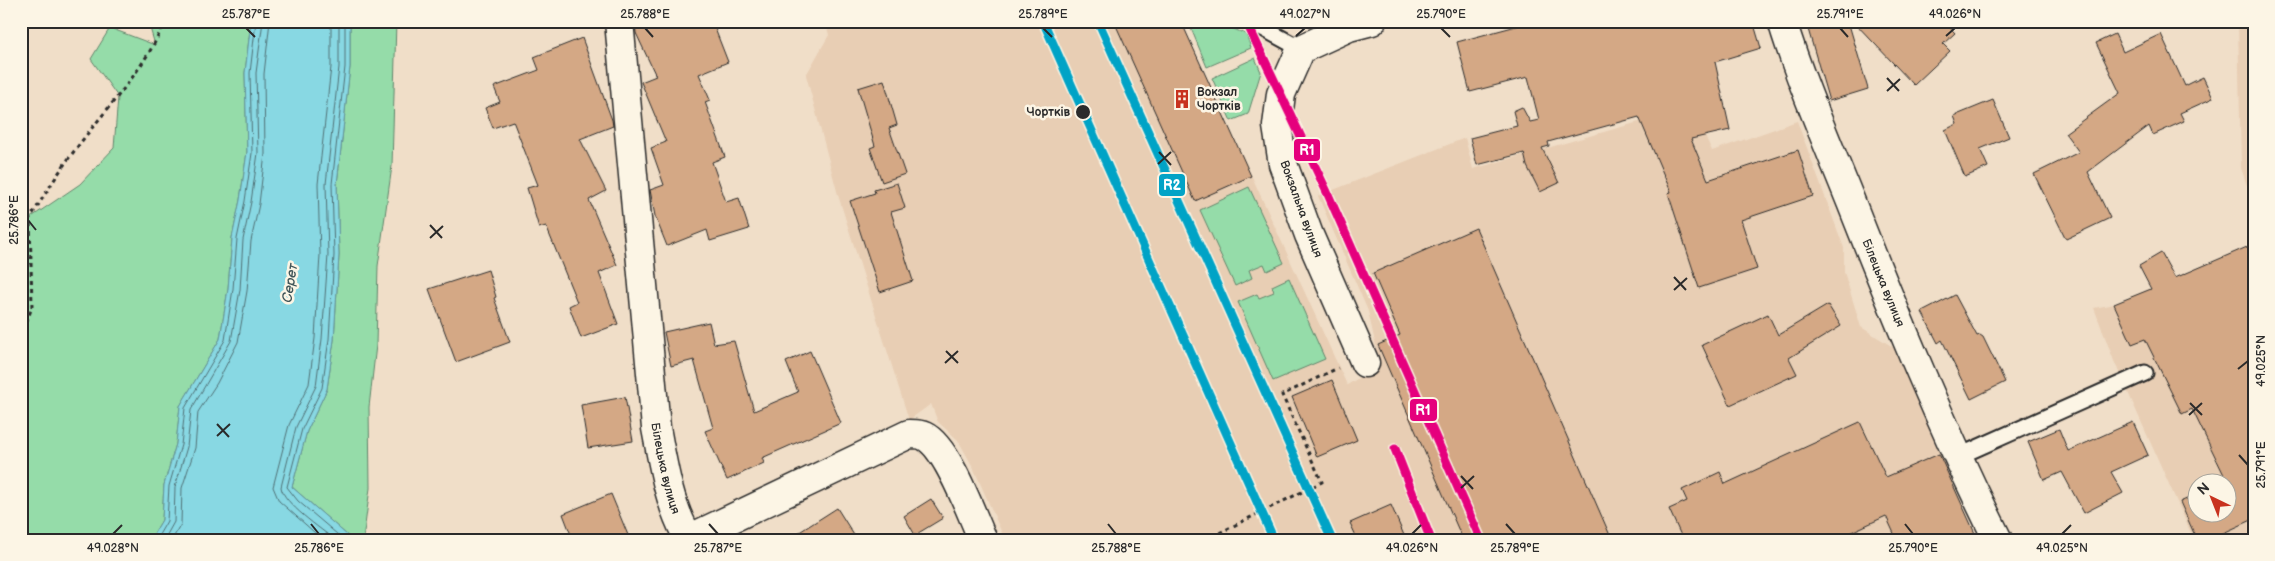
<svg xmlns="http://www.w3.org/2000/svg" width="2275" height="561" viewBox="0 0 2275 561" font-family="'Balsamiq Sans',sans-serif">
<rect width="100%" height="100%" fill="#f0dec8"/>
<filter id="ink" filterUnits="userSpaceOnUse"><feTurbulence type="fractalNoise" baseFrequency=".02" numOctaves="2"/><feDisplacementMap in="SourceGraphic" scale="10" xChannelSelector="R" yChannelSelector="G"/><feConvolveMatrix kernelMatrix="1 2 1 2 8 2 1 2 1" color-interpolation-filters="sRGB"/></filter>
<g filter="url(#ink)">
<path fill="#e8ceb4" fill-rule="evenodd" d="M825,21H1181L1347,385L1380,365L1368,311L1318,196L1465,138L1473,169L1692,107L1712,151L1797,121L1844,248V272L1861,327L1893,347L1978,540H1897L1895,537L1889,540H1005L973,467L958,440L938,422L931,404L909,420L838,195L806,75L829,35Z
M2238,21H2254V206L2241,168Z
M2254,244V540H2194L2114,361L2094,308L2114,304ZM2198,484H2228V514H2198Z"/>
<path fill="#95dca9" stroke="#60846a" d="M148,21H251L245,73L247,152L240,200L232,238L228,289L220,339L180,406L176,444L164,485L162,520L150,540H21V227L30,218L80,184L114,148L118,97L91,59L110,28L155,45Z
M350,21H396L392,166L378,266L376,345L369,407L370,488L363,540H349L348,536L292,487L307,431L327,389L334,340L339,255L337,184L350,67Z
M1188,21H1214L1246,34L1251,48L1207,67Z
M1255,58L1261,72L1248,114L1231,121L1212,78Z
M1249,187L1284,263L1267,271L1264,264L1249,270L1252,278L1235,286L1200,210Z
M1289,278L1325,359L1273,381L1238,302L1257,294L1259,298L1274,292L1272,286Z"/>
<path fill="#88d8e3" stroke="#639399" d="M251,21H350V67L337,184L339,255L334,340L327,389L307,431L292,487L348,536L349,540H150L162,520L164,485L176,444L180,406L220,339L228,289L232,238L240,200L247,152L245,73Z"/>
<g fill="none" stroke-linecap="round" stroke-linejoin="round">
<path stroke="#507075" stroke-width="1" d="M156,540L167,521L169,486L181,445L185,408L225,340L233,289L237,239L245,201L252,153L250,73L256,21
M164,540L174,522L175,487L187,447L191,410L231,341L240,290L243,240L251,202L258,153L256,73L263,21
M172,540L181,524L182,488L195,448L198,412L217,383L238,342L247,291L251,241L259,204L265,154L264,74L270,21
M323,540L279,501L273,487L289,425L309,384L315,338L320,255L318,184L331,67V21
M335,540C321,529 283,503 281,487L296,427L316,386L322,339L328,255L326,184L339,67V21
M344,540L298,501L287,487L302,429L322,388L329,339L334,255L332,184L345,67V21"/>
</g>
<path fill="#d4a885" stroke="#2b2b2b" d="M635,21H712L728,62L699,74L710,100L705,102L725,157L712,162L726,202L739,198L749,229L710,241L707,230L667,246L655,216L650,190L664,185L651,148L666,142L641,82L656,76L636,33Z
M1114,21H1181L1251,176L1195,201Z
M1535,21H1753L1761,48L1715,62L1730,130L1691,139L1708,180L1798,150L1813,196L1741,220L1757,269L1699,288L1668,193L1671,192L1639,117L1548,142L1549,146L1542,148L1559,183L1540,192L1527,166L1524,153L1477,165L1470,138L1517,126L1513,111L1522,107L1530,122L1539,120L1528,77L1470,92L1457,42Z
M1833,21H1848L1868,89L1829,101L1808,29Z
M1853,21H1944L1955,33L1943,44L1950,51L1914,85Z
M2115,34L2123,52L2161,34L2185,86L2203,77L2213,98L2180,113L2184,121L2153,135L2149,126L2088,172L2110,218L2066,239L2034,174L2079,152L2065,133L2120,93L2096,43Z
M582,38L612,120L613,126L580,139L606,191L589,200L617,265L599,273L618,324L581,338L569,306L577,302L546,226L539,228L527,188L538,185L513,121L493,128L485,108L500,102L494,87L539,70L534,57Z
M884,80L897,125L889,128L905,174L882,182L870,148L875,146L858,88Z
M1993,100L2009,137L1980,149L1988,167L1965,177L1945,130L1957,124L1954,116Z
M897,183L905,208L891,212L913,281L880,292L850,201L875,193L874,190Z
M1476,228L1612,540H1463L1378,345L1400,335L1373,273Z
M2254,244V519L2208,540H2197L2180,502L2198,494V514H2228V484H2221L2227,481L2192,409L2182,414L2145,339L2132,344L2114,304L2151,289L2139,266L2161,253L2175,278Z
M488,270L496,297L494,298L510,342L456,362L429,289Z
M1955,295L1977,336L1980,335L1983,337L2005,382L1971,399L1942,340L1938,343L1922,312Z
M1828,305L1841,326L1789,358L1797,374L1730,405L1702,345L1768,314L1778,335Z
M709,322L714,344L734,341L754,411L798,392L786,362L810,351L841,423L762,458L764,463L727,480L705,431L713,428L694,360L671,366L664,332Z
M1332,380L1357,440L1317,457L1292,397Z
M625,397L633,441L588,448L581,405Z
M1860,422L1886,477L1939,454L1978,540H1897L1886,516L1834,540H1683L1669,509L1687,501L1682,490L1720,472L1725,484Z
M2133,422L2148,455L2111,472L2123,493L2084,513L2062,472L2044,480L2028,442L2059,429L2068,451Z
M611,494L630,540H573L563,514Z
M931,499L943,518L915,535L904,516Z
M1391,505L1406,540H1358L1350,523Z
M837,508L857,540H787Z"/>
<g fill="none" stroke-linecap="round" stroke-linejoin="round">
<g stroke="#2b2b2b" stroke-width="19">
<path id="service" d="M1250,21L1301,49
M1957,457L2145,373"/>
</g>
<g stroke="#2b2b2b" stroke-width="31">
<g id="minor">
<path id="s1" d="M619,21L656,428C663,464 668,499 685,532L697,535L909,434C913,434 920,434 924,436C948,447 972,516 983,540"/>
</g>
</g>
<g stroke="#2b2b2b" stroke-width="31">
<g id="tertiary">
<path id="s2" d="M1782,21C1801,83 1827,142 1851,202C1896,316 1943,430 1998,540"/>
<path d="M1365,363L1309,235L1283,164L1277,126L1281,94L1301,49L1349,27L1372,21"/>
</g>
</g>
<path stroke="#2b2b2b" stroke-width="3" stroke-dasharray="4 4" stroke-linecap="butt" d="M21,225L30,218C45,195 58,172 75,150C106,108 145,70 165,21
M21,337L32,307L30,219
M1205,540L1322,482L1282,395L1338,368"/>
<use href="#service" stroke="#fcf5e5" stroke-width="15"/>
<use href="#minor" stroke="#fcf5e5" stroke-width="28"/>
<use href="#tertiary" stroke="#fcf5e5" stroke-width="28"/>
<g stroke="#fcf5e5" stroke-width="12">
<path id="rail-1" d="M1246,21L1327,192L1481,540
M1395,449L1431,540"/>
</g>
<g stroke="#fcf5e5" stroke-width="12">
<path id="rail-2" d="M1043,21L1274,540
M1098,21L1332,540"/>
</g>
<use href="#rail-1" stroke="#e5007d" stroke-width="9"/>
<use href="#rail-2" stroke="#02a3c6" stroke-width="9"/>
</g>
</g>
<path fill="none" stroke="#2b2b2b" stroke-width="2" d="M246,28L255,37M645,28L653,37M1043,28L1052,37M1441,28L1450,37M1840,28L1848,37M1296,36L1305,28M1946,36L1955,28M1887,78L1899,91M1887,91L1900,79M1159,152L1171,165M1158,164L1171,152M28,220L36,230M430,225L442,238M430,238L443,226M1674,277L1686,290M1674,290L1687,278M946,351L958,363M945,363L958,351M2238,369L2248,361M2190,403L2202,415M2189,415L2202,403M217,424L229,437M217,436L230,424M2239,455L2248,465M1461,476L1473,489M1461,488L1474,476M311,524L319,534M709,524L718,534M1108,524L1116,534M1506,524L1515,534M1905,524L1913,534M113,534L122,525M1412,534L1421,525M2062,534L2071,525"/>
<defs>
<g id="building-bare" transform="scale(1.5)"><path d="M-4-6H4V6H1V3H-1V6H-4ZM-2.5-4.3h1.7v1.8h-1.7ZM.8-4.3h1.7v1.8H.8ZM-2.5-1h1.7V.8h-1.7ZM.8-1h1.7V.8H.8Z" fill="#c8321e" stroke="#fcf5e5" stroke-width="2.5" paint-order="stroke"/></g>
</defs>
<g fill-rule="evenodd">
<use href="#building-bare" x="1182" y="99"/>
</g>
<circle fill="#2b2b2b" stroke="#fcf5e5" stroke-width="2" cx="1083" cy="112" r="8"/>
<g text-anchor="middle" dominant-baseline="central" stroke-width="5" stroke-linejoin="round" paint-order="stroke">
<g font-size="12" font-weight="bold" fill="#2b2b2b" stroke="#fcf5e5" text-anchor="start">
<text x="1197" y="92">Вокзал<tspan x="1197" dy="14">Чортків</tspan></text>
</g>
<g font-size="12" font-weight="bold" fill="#2b2b2b" stroke="#fcf5e5" text-anchor="end">
<text x="1070" y="112">Чортків</text>
</g>
<g font-size="12" fill="#2b2b2b" stroke="#fcf5e5">
<text transform="translate(1301 209) rotate(70)">Вокзальна вулиця</text>
<text stroke="none"><textPath href="#s2" startOffset="281">Білецька вулиця</textPath></text>
<text stroke="none"><textPath href="#s1" startOffset="450">Білецька вулиця</textPath></text>
</g>
<g font-size="14" font-style="italic" fill="#425659" stroke="#fcf5e5">
<text transform="translate(290 283) rotate(-81)">Серет</text>
</g>
</g>
<g stroke="#fcf5e5" stroke-width="2">
<rect x="1293" y="138" width="28" height="24" rx="5" fill="#e5007d"/>
<rect x="1158" y="173" width="28" height="24" rx="5" fill="#02a3c6"/>
<rect x="1409" y="398" width="29" height="24" rx="5" fill="#e5007d"/>
</g>
<g font-size="14" text-anchor="middle" font-weight="bold" fill="#fff">
<text x="1307" y="155">R1</text>
<text x="1172" y="190">R2</text>
<text x="1423" y="415">R1</text>
</g>
<rect width="2275" height="561" fill="none" stroke="#fcf5e5" stroke-width="55"/>
<g transform="translate(2212 498) rotate(317)"><circle r="24" fill="#fcf5e5" stroke="#a8a49b"/>
<path d="M0-4L9 19L0 12L-9 19Z" fill="#c8321e"/>
<text y="-8" font-size="14" font-weight="bold" text-anchor="middle" fill="#2b2b2b">N</text>
</g>
<rect x="28" y="28" width="2220" height="506" fill="none" stroke="#2b2b2b" stroke-width="2"/>
<g font-size="12" text-anchor="middle" fill="#2b2b2b">
<text x="246" y="18">25.787°E</text>
<text x="645" y="18">25.788°E</text>
<text x="1043" y="18">25.789°E</text>
<text x="1305" y="18">49.027°N</text>
<text x="1441" y="18">25.790°E</text>
<text x="1840" y="18">25.791°E</text>
<text x="1955" y="18">49.026°N</text>
<text transform="translate(14 220) rotate(-90)" y="4">25.786°E</text>
<text transform="translate(2261 361) rotate(-90)" y="4">49.025°N</text>
<text transform="translate(2261 465) rotate(-90)" y="4">25.791°E</text>
<text x="113" y="552">49.028°N</text>
<text x="319" y="552">25.786°E</text>
<text x="718" y="552">25.787°E</text>
<text x="1116" y="552">25.788°E</text>
<text x="1412" y="552">49.026°N</text>
<text x="1515" y="552">25.789°E</text>
<text x="1913" y="552">25.790°E</text>
<text x="2062" y="552">49.025°N</text>
</g>
</svg>
